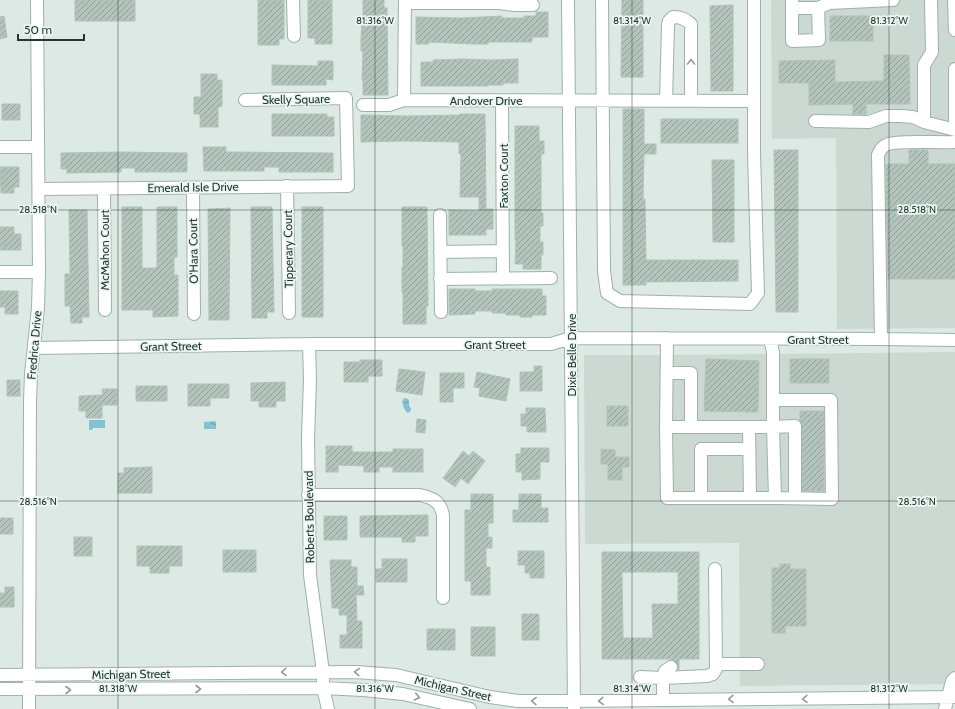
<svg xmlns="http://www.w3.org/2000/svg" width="955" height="709" viewBox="0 0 955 709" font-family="Cabin,sans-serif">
<defs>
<pattern id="water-ripples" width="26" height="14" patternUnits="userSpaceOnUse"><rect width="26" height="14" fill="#85c2cf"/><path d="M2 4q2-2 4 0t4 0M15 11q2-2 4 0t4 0" fill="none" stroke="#6c9fa9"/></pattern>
<pattern id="building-hatch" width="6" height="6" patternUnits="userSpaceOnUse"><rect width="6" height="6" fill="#b3c4bd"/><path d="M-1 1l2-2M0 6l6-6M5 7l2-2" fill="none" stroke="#91a09a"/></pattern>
</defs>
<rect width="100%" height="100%" fill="#dde9e4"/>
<path fill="#ccd9d3" d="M771,0H955V328L837,329L836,138L772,139Z
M955,352V684L740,686L739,543L585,544L584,355H672Z"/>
<path fill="url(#water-ripples)" d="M404,398L408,399L409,401V405L411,409L410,412L407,413L404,408L402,402Z
M89,420H105V428H93L92,430H89Z
M215,421L216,422V429H204V422Z"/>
<path fill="url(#building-hatch)" stroke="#b0c2bb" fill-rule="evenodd" d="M75,0H135V21H75Z
M258,0H284V39H279V45H258Z
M308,0H332V44H315V38H308Z
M363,0H384V8H387L388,95H363V80H362L363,51H361V38L362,24H363Z
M622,0H643V77H621Z
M733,5V91H711L710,6Z
M536,12H548V37H532V42H488V44H474L429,42V44H416V17L461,18L502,16V18H524V16H536Z
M4,16L7,37L0,39V17Z
M830,16H873V41H830Z
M884,55H909L910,104H866V114H853V104L809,105V83H779V61L835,60V82L884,81Z
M462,59L491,60L518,59V83H503V85H488V86H421V62H433V60Z
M318,61H333V80L326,79V85H272V65L318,66Z
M201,74H217V80H222V106L218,107V127H200V114H194V97H201Z
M2,104H20V120H2Z
M623,109H644V144H656V154H644L643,199H645L646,260H738V281L646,282V285H623Z
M272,114H327V117H334V136H272Z
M460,114H485L486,209H493V229H486V235H449V210L479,211V197H460L461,154H459V142L404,141L361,142V115L407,116L460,115Z
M661,119H738V143H661Z
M515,126H539V141H544V154H541V213H543V226H540V242H543V255H541V269H523V264H515L516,240H515Z
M203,147H226V152L333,153V172H279V167H264V171H204Z
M774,150H798V312H776Z
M909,150H928V164H955V279H888L886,164H909Z
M120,152L187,153V172H135V168H121V172L67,173V169H61V153Z
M712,160H734V242H713Z
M0,167H19V187H14V193H1Z
M122,207H142V268H157V207H177V257H174V275H178V316L153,317V310H122Z
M251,207H272L274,312H267V318H252Z
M302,207H323V317H302Z
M402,207H427L428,306H426V324H403V293H402V267H403V246H402Z
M230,208L229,320H209L208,209Z
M69,210H87L89,317H82V323H71L70,306H65V274H70Z
M0,227H14V234H21V250H0Z
M449,289H475V291H492V289H542V296H546V315H532V317H520V315H506V313H492V311H475V314L449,315Z
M0,291H18V314H5V307H0Z
M706,359L759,361L758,412L704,411Z
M790,359H829V383H790Z
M360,360H382V376H368V382H344V362H360Z
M534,366H542V391H520V372H534Z
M399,369L425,372L422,395L396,391Z
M477,372L510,379L506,401L479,396L480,388L474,387Z
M440,373H464V388H453V402H440Z
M7,380H20V396H7Z
M285,382V401H276V407H259V401H251V383Z
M188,384H229V398H210V406H188Z
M136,386H167V401H136Z
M102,389H117V405H102V418H86V411H79V396L103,395Z
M607,406H628V426H607Z
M526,408H545L546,432H527V426H521V414H526Z
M800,411H824V491H802V426L800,421Z
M417,419L426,420L425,433L416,432Z
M326,446H352V452H393V449H423V472H393V467H379V472H364V466L338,465V472H326Z
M521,448H549V462H540V479L522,480V472H516V454H521Z
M601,449L615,450V457H629V467H622V480H608V464H601Z
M463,451L469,456L473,451L485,461L468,484L461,478L455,487L443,478Z
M152,467V493H118V473H124V468Z
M471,494H493V523H488V537H492V548H486V567H490V595H471V581H465V510H471Z
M519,494H541V508H548V522H513V510H519Z
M428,515V536H415V542H402V537H360V516Z
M324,516H347V540H324Z
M0,518H13V534H0Z
M74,537H92V556H74Z
M137,546H182V566H169V573H150V566H137Z
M223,550H256V572H223Z
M518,551H544V578H530V573H525V565H518Z
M602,552H699V659H679V670H678L677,663L671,659H602ZM622,572H678V604H652L653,638H623Z
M382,559H407V582H376V569H382Z
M330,560H351V567H357V586H363L364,595H356L357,621H362V648H340V635H347V615H339V608H332Z
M780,564H790V569H806V626H785V633H772V568H780Z
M5,587H14V607H0V593H5Z
M522,614H539V640H522Z
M471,627H495V656H471Z
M427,629H455V650H427Z"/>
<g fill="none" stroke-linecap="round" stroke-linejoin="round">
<g stroke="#a0b0ab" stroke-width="14">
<path id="minor" d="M293,0L294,36
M568,0L574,708
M602,0L604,271L607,293L620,301L750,304L758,293L754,153V0
M792,0V8H818L829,3L893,0
M954,0L955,30
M405,3H499L515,5H533
M792,8V41L819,40L818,8
M404,100L405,0
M502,101L503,279
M666,101L668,25L669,21L673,17C681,17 685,19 691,24V101
M363,105H389L404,100L754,101
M815,121L869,122L886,116H900L913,117L924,122L955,130
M924,122V65L932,52L931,0
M955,130V69
M0,147H38
M287,186L289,313
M193,188L194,314
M39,189L348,186L346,98L245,100
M104,189L105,310
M440,215L441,312
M440,252L503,251
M0,272H39
M440,279L551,278
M667,338L666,427H773L775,498L832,499L831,400H773V352L770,339
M881,339L878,155C880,151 881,147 886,145C894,140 942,143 955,142
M309,344L310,379L308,439L310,575L323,672V688L328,709
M34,348L309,344H551L571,338L881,339L955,340
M667,373H691V427
M773,400V427L795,426V498
M666,427L667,498H750
M749,427L750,498H775
M308,495H420C433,498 440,501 443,515V598
M701,498V449H749
M716,664H758
M0,675L356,672L396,675L490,697L518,701H573L955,697
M640,677L663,678L665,671L671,667
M0,689L323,688L363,690L403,694L470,709
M663,700V678L707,676L713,674L716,669L715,569
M29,709L30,401L31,374L38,308L39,272L37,0
M945,709L952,681L955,678"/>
</g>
<use href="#minor" stroke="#fff" stroke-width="12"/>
</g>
<defs><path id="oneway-chevron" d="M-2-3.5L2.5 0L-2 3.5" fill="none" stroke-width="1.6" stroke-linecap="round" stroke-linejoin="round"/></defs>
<g stroke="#8f9c98">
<use href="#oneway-chevron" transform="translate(691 62) rotate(-90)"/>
<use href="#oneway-chevron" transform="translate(284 672) rotate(179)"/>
<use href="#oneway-chevron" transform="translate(357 672) rotate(-177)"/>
<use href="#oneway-chevron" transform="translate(198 689)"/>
<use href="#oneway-chevron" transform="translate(68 690)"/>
<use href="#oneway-chevron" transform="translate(417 697) rotate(13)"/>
<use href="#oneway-chevron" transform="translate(731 699) rotate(179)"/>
<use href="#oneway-chevron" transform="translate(805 699) rotate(179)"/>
<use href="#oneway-chevron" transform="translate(534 701) rotate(-179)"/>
<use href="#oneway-chevron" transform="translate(601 701) rotate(179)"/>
</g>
<path fill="none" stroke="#1f3832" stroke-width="1" stroke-opacity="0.45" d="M118,0V709M375,0V709M632,0V709M889,0V709M0,210H955M0,501H955"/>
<g text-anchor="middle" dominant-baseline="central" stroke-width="3.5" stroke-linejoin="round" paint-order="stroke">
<g font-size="12" fill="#1f3832" stroke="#eef6f2">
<text transform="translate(296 99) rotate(-1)">Skelly Square</text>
<text x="486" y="100">Andover Drive</text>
<text transform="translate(503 176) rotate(-90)">Faxton Court</text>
<text transform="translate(193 187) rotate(-1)">Emerald Isle Drive</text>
<text transform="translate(288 249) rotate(-91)">Tipperary Court</text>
<text transform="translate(104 250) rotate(-90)">McMahon Court</text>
<text transform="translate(193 251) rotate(-91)">O'Hara Court</text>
<text x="818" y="339">Grant Street</text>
<text x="495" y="344">Grant Street</text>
<text transform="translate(34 345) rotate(-85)">Fredrica Drive</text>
<text transform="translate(171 346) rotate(-1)">Grant Street</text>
<text transform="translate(571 355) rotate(-90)">Dixie Belle Drive</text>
<text transform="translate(309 517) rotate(-91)">Roberts Boulevard</text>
<text transform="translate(131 674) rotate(-1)">Michigan Street</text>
<text transform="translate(453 688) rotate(13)">Michigan Street</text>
</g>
</g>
<g font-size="10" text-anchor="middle" fill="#1f3832" stroke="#eef6f2" stroke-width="3.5" stroke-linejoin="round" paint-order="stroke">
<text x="375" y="24">81.316°W</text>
<text x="632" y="24">81.314°W</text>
<text x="889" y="24">81.312°W</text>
<text x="38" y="213">28.518°N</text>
<text x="917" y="213">28.518°N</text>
<text x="38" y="505">28.516°N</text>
<text x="917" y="505">28.516°N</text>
<text x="118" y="692">81.318°W</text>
<text x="375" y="692">81.316°W</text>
<text x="632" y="692">81.314°W</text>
<text x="889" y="692">81.312°W</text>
</g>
<path d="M18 34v6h66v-6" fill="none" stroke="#1f3832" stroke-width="2"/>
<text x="24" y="34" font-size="12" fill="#1f3832" stroke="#eef6f2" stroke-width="3" paint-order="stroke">50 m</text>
</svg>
